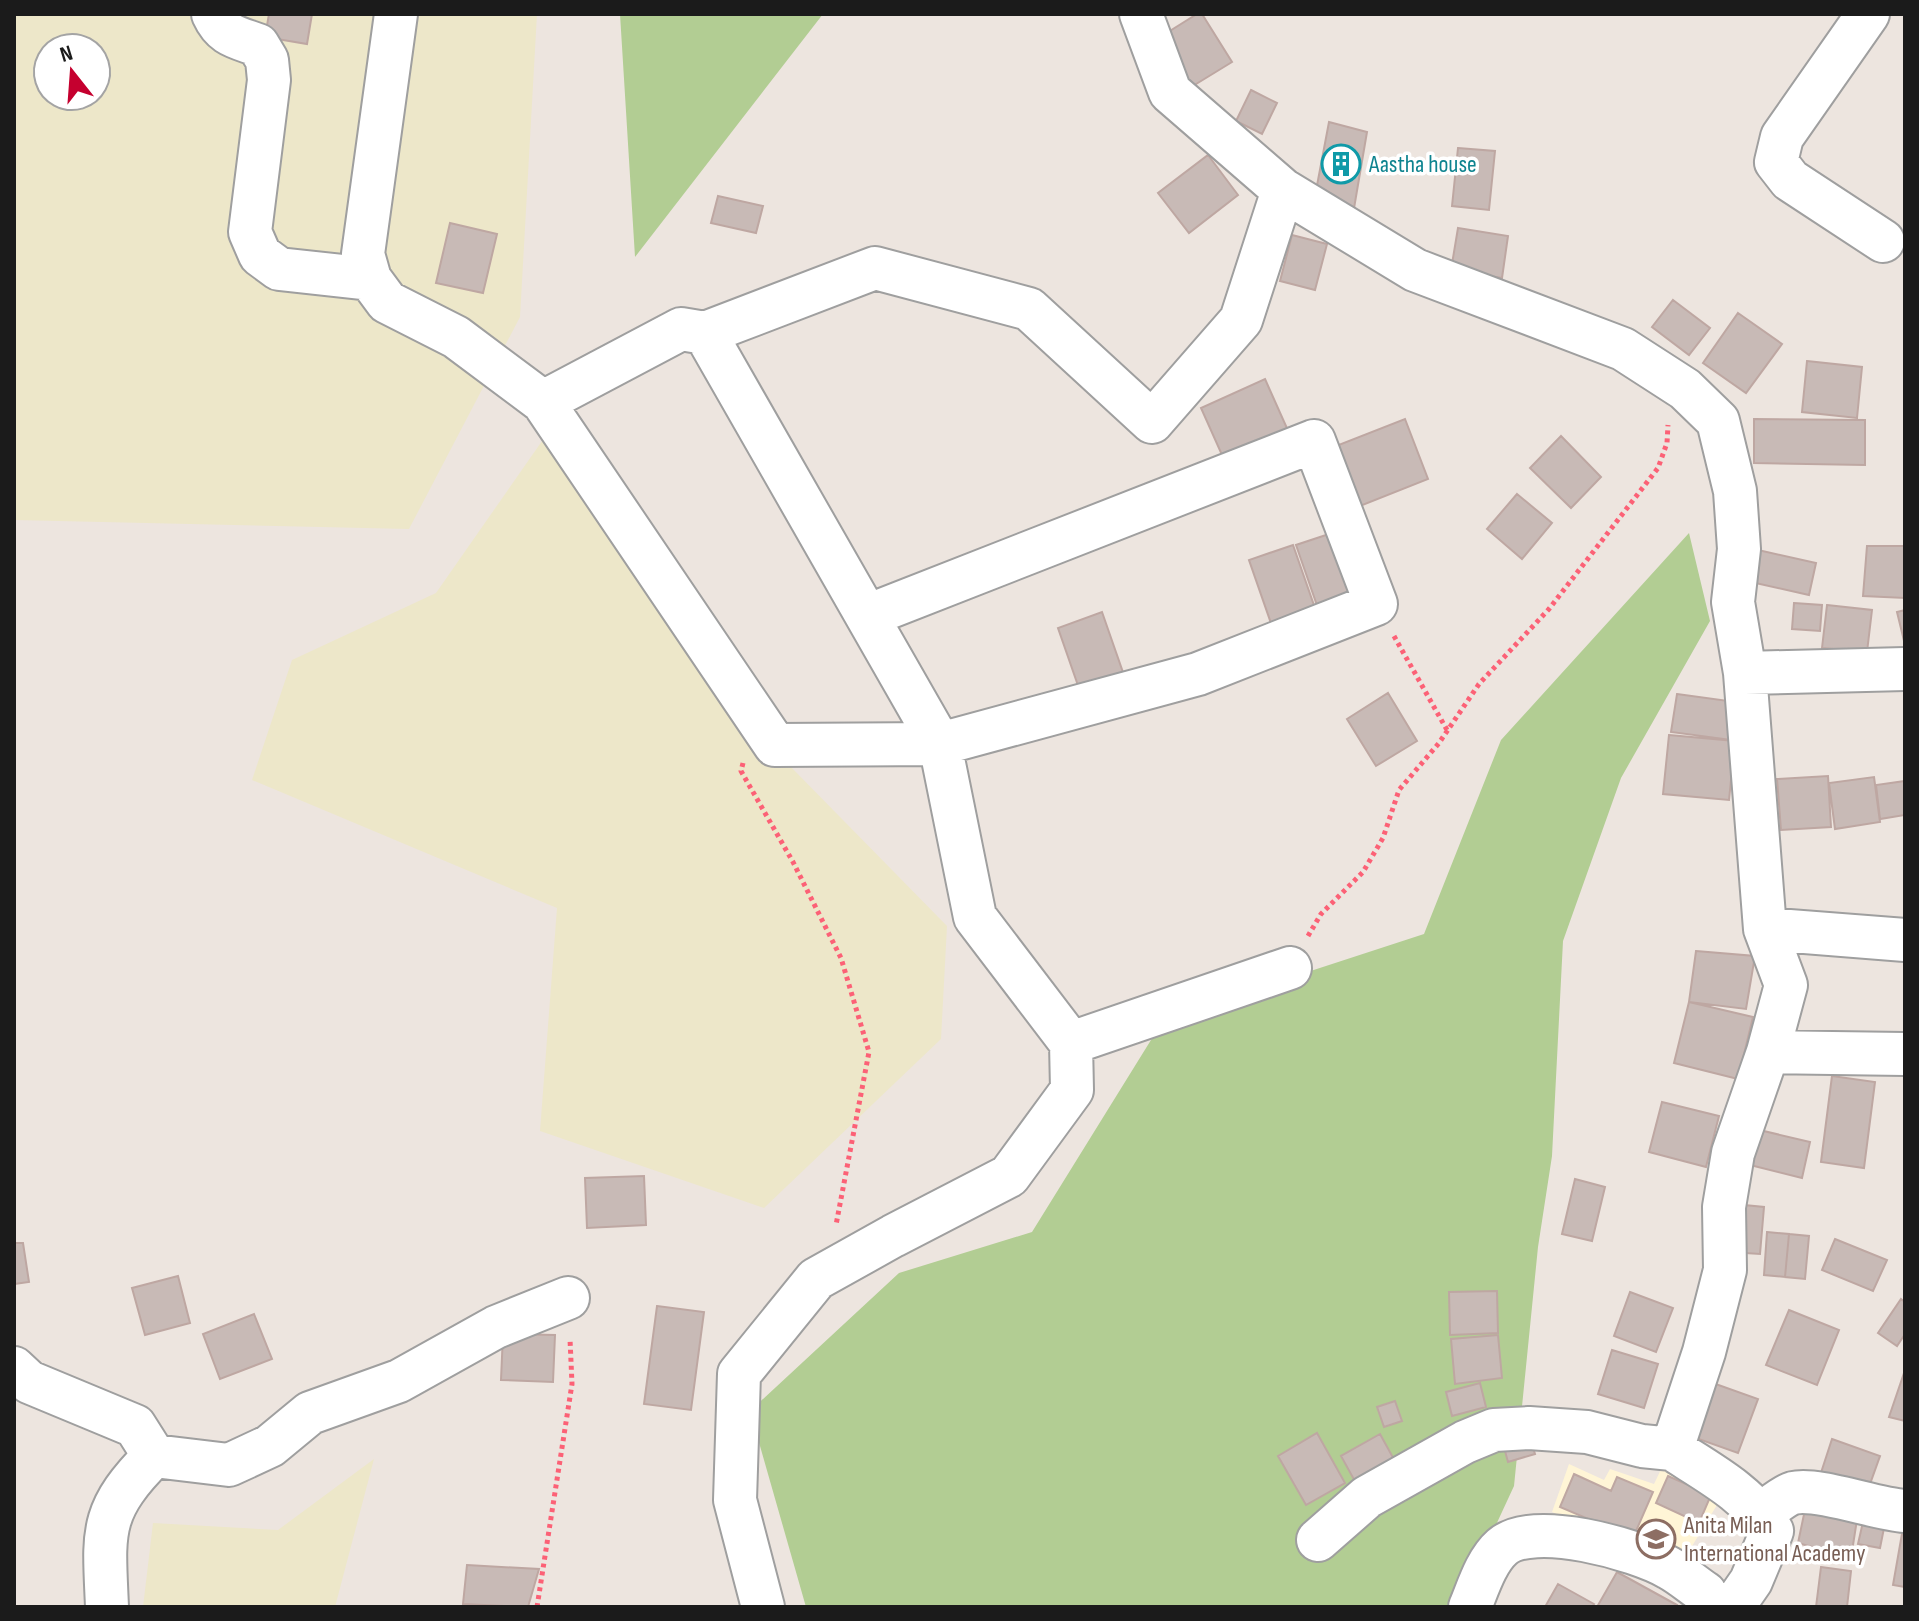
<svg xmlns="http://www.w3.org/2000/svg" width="1919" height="1621" viewBox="0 0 1919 1621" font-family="'Sofia Sans Condensed',sans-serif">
<rect width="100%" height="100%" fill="#ede5df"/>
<path fill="#fff5d6" d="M1665,1461L1720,1500L1680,1566L1552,1512L1569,1464L1604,1480L1610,1469L1654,1484Z"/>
<path fill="#ede7c9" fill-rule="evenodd" d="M14,14H537L520,317L409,529L14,520ZM48,48H96V96H48Z
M556,421L789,765L947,926L941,1039L764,1208L540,1131L557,908L252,780L292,660L436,593Z
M374,1459L335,1607H143L153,1523L278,1530Z"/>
<path fill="#b2cd93" d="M620,14H823L635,257Z
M1689,533L1710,621L1621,778L1563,941L1552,1156L1538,1247L1514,1486L1458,1607H806L750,1411L899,1273L1032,1232L1164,1019L1424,934L1501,740Z"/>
<path fill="#c8bab6" stroke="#bea7a2" stroke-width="2" d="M269,14H312L307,44L265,37Z
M1197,14H1202L1232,62L1188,89L1157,39Z
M1251,90L1277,103L1262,134L1236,121Z
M1329,122L1367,132L1352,220L1315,196Z
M1458,148L1495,151L1489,210L1452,206Z
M1208,155L1238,195L1189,233L1158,193Z
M718,196L763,206L756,233L711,223Z
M450,223L497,234L483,293L436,283Z
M1458,228L1508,236L1502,278L1451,270Z
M1292,235L1327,244L1315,290L1280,281Z
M1673,300L1710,328L1689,355L1652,327Z
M1738,313L1782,344L1746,393L1703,363Z
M1807,361L1862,367L1857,418L1802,412Z
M1265,379L1290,435L1226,464L1201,408Z
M1405,419L1428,479L1360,506L1336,446Z
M1754,419L1865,420V465L1754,463Z
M1561,436L1601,477L1571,508L1530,468Z
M1517,494L1552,523L1522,559L1487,529Z
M1341,530L1365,599L1320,614L1296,545Z
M1293,545L1317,614L1273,629L1249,560Z
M1867,546H1905V598L1863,596Z
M1758,550L1816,563L1809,595L1751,582Z
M1794,603L1822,605L1820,631L1792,629Z
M1827,605L1872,610L1867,652L1822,648Z
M1905,610V645L1897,612Z
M1102,612L1126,681L1082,697L1058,628Z
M1388,693L1417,741L1376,766L1347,719Z
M1677,694L1736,702L1731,740L1671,732Z
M1669,735L1735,741L1729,800L1663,794Z
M1828,776L1831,827L1781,830L1777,779Z
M1874,777L1880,822L1835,829L1829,783Z
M1905,781V815L1880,819L1876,785Z
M1696,951L1755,956L1746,1009L1689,1002Z
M1689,1002L1753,1017L1738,1079L1674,1063Z
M1832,1076L1875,1082L1864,1168L1821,1162Z
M1662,1102L1719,1116L1706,1167L1649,1152Z
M1751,1128L1810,1142L1802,1178L1742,1163Z
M644,1176L646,1225L587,1228L585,1178Z
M1575,1179L1605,1187L1592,1241L1562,1234Z
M1734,1204L1764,1207L1760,1254L1730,1252Z
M1767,1232L1789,1234L1785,1277L1764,1275Z
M1789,1234L1809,1236L1805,1279L1785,1277Z
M1835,1239L1887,1260L1873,1291L1822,1270Z
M14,1243H23L29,1282L14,1284Z
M178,1276L190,1323L145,1335L132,1288Z
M1497,1291L1498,1333L1450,1335L1449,1292Z
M1630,1292L1673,1308L1656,1352L1614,1336Z
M1901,1299L1905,1302V1334L1897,1346L1878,1333Z
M657,1306L704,1312L691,1410L644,1404Z
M1789,1310L1839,1330L1817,1385L1766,1365Z
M254,1314L272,1359L220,1379L203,1334Z
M503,1334L555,1335L553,1382L501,1380Z
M1498,1335L1502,1378L1455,1384L1451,1339Z
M1612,1350L1658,1364L1644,1408L1598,1394Z
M1905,1370V1421L1889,1417Z
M1710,1382L1758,1399L1738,1453L1690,1436Z
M1480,1383L1486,1407L1452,1416L1446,1392Z
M1395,1401L1402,1421L1384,1427L1377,1407Z
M1317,1433L1345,1483L1306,1505L1278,1456Z
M1529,1433L1535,1454L1508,1462L1502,1440Z
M1380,1434L1396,1463L1357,1485L1341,1456Z
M1832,1439L1880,1456L1865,1498L1817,1485Z
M1574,1474L1611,1491L1617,1477L1653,1492L1633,1538L1560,1507Z
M1668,1476L1711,1495L1699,1523L1656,1503Z
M1807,1500L1858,1513L1851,1558L1798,1543Z
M1865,1513L1886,1518L1880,1548L1858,1544Z
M1903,1528H1905V1587L1893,1585Z
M467,1565L539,1569L528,1607L463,1604Z
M1821,1567L1851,1571L1847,1607H1816Z
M1617,1572L1677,1605L1676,1607H1597Z
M1558,1584L1594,1604L1592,1607H1545Z"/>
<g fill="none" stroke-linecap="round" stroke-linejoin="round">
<g stroke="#9f9f9f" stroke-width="46">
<path id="minor" d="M213,14C223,36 236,37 258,45L267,60L269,80L250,232L260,255L279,269L370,279
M396,14L363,254L370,279L387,302L456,337L543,402L775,745L940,744L1198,674L1376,604L1314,441L867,616
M1141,14L1170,92L1283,190L1415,270L1623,349L1685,389L1718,421L1735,491L1739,549L1733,602L1745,673L1765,929L1786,985L1768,1052L1733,1153L1724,1207L1725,1270L1704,1352L1672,1449C1709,1473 1748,1493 1772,1531L1751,1581L1733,1607
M1868,14L1782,137L1776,162L1790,180L1883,241
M543,402L681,329L705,333
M1745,673L1905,669
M1765,929L1905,940
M1071,1043L1290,968
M1768,1052L1905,1054
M14,1368L29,1382L135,1426L154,1456C98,1512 104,1533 107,1607
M154,1456L229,1465L270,1446L310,1413L399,1381L496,1327L568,1298
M1761,1514C1770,1508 1783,1496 1793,1493C1818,1487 1875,1509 1905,1511
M1318,1540L1367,1497L1465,1442L1494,1430L1529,1428L1587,1432L1642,1446L1672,1449
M763,1607L735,1500L739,1374L816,1279L893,1236L1009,1176L1072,1090L1071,1043L975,917L940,744L705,333L875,268L1029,309L1152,422L1241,320L1283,190
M1470,1607C1478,1588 1486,1561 1502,1547C1533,1520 1636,1549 1669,1568C1682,1575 1693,1585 1705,1593L1709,1607"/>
</g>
<path stroke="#fc6176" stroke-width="5" stroke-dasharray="4 4" stroke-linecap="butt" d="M1394,636L1447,730
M743,763L741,771L793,862L841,958L869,1052L836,1225
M1308,936L1321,914L1363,872L1383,838L1399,790L1439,743L1479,684L1549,609L1658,468L1667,443L1668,425
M537,1607L572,1384L570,1339"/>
<use href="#minor" stroke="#fff" stroke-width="42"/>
</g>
<defs>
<g id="building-ring" transform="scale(2)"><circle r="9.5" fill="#fff" stroke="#0f9aa8" stroke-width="1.5"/><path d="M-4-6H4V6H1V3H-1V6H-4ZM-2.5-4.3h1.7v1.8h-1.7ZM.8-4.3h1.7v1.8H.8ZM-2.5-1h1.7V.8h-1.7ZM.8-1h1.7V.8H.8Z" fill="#0f9aa8"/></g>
<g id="school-ring" transform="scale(2)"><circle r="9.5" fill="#fff" stroke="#8d6e63" stroke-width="1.5"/><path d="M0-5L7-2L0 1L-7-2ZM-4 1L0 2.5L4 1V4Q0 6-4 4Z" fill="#8d6e63"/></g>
</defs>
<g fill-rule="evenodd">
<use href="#building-ring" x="1341" y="164"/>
<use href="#school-ring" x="1656" y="1539"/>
</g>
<g text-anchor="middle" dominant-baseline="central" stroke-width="7" stroke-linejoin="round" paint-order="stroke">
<g font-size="24" fill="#0d838f" stroke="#fff" text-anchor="start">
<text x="1369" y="164">Aastha house</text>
</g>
<g font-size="24" fill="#785e54" stroke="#fff" text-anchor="start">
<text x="1684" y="1525">Anita Milan<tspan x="1684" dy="28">International Academy</tspan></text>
</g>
</g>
<rect width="1919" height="1621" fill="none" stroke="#1b1b1b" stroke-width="32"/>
<g transform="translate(72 72) rotate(343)"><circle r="38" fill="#ffffff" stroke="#a4a4a4" stroke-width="2"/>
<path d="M0-6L14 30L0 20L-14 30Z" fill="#c5002f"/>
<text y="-12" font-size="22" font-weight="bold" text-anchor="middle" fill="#1b1b1b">N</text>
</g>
</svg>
